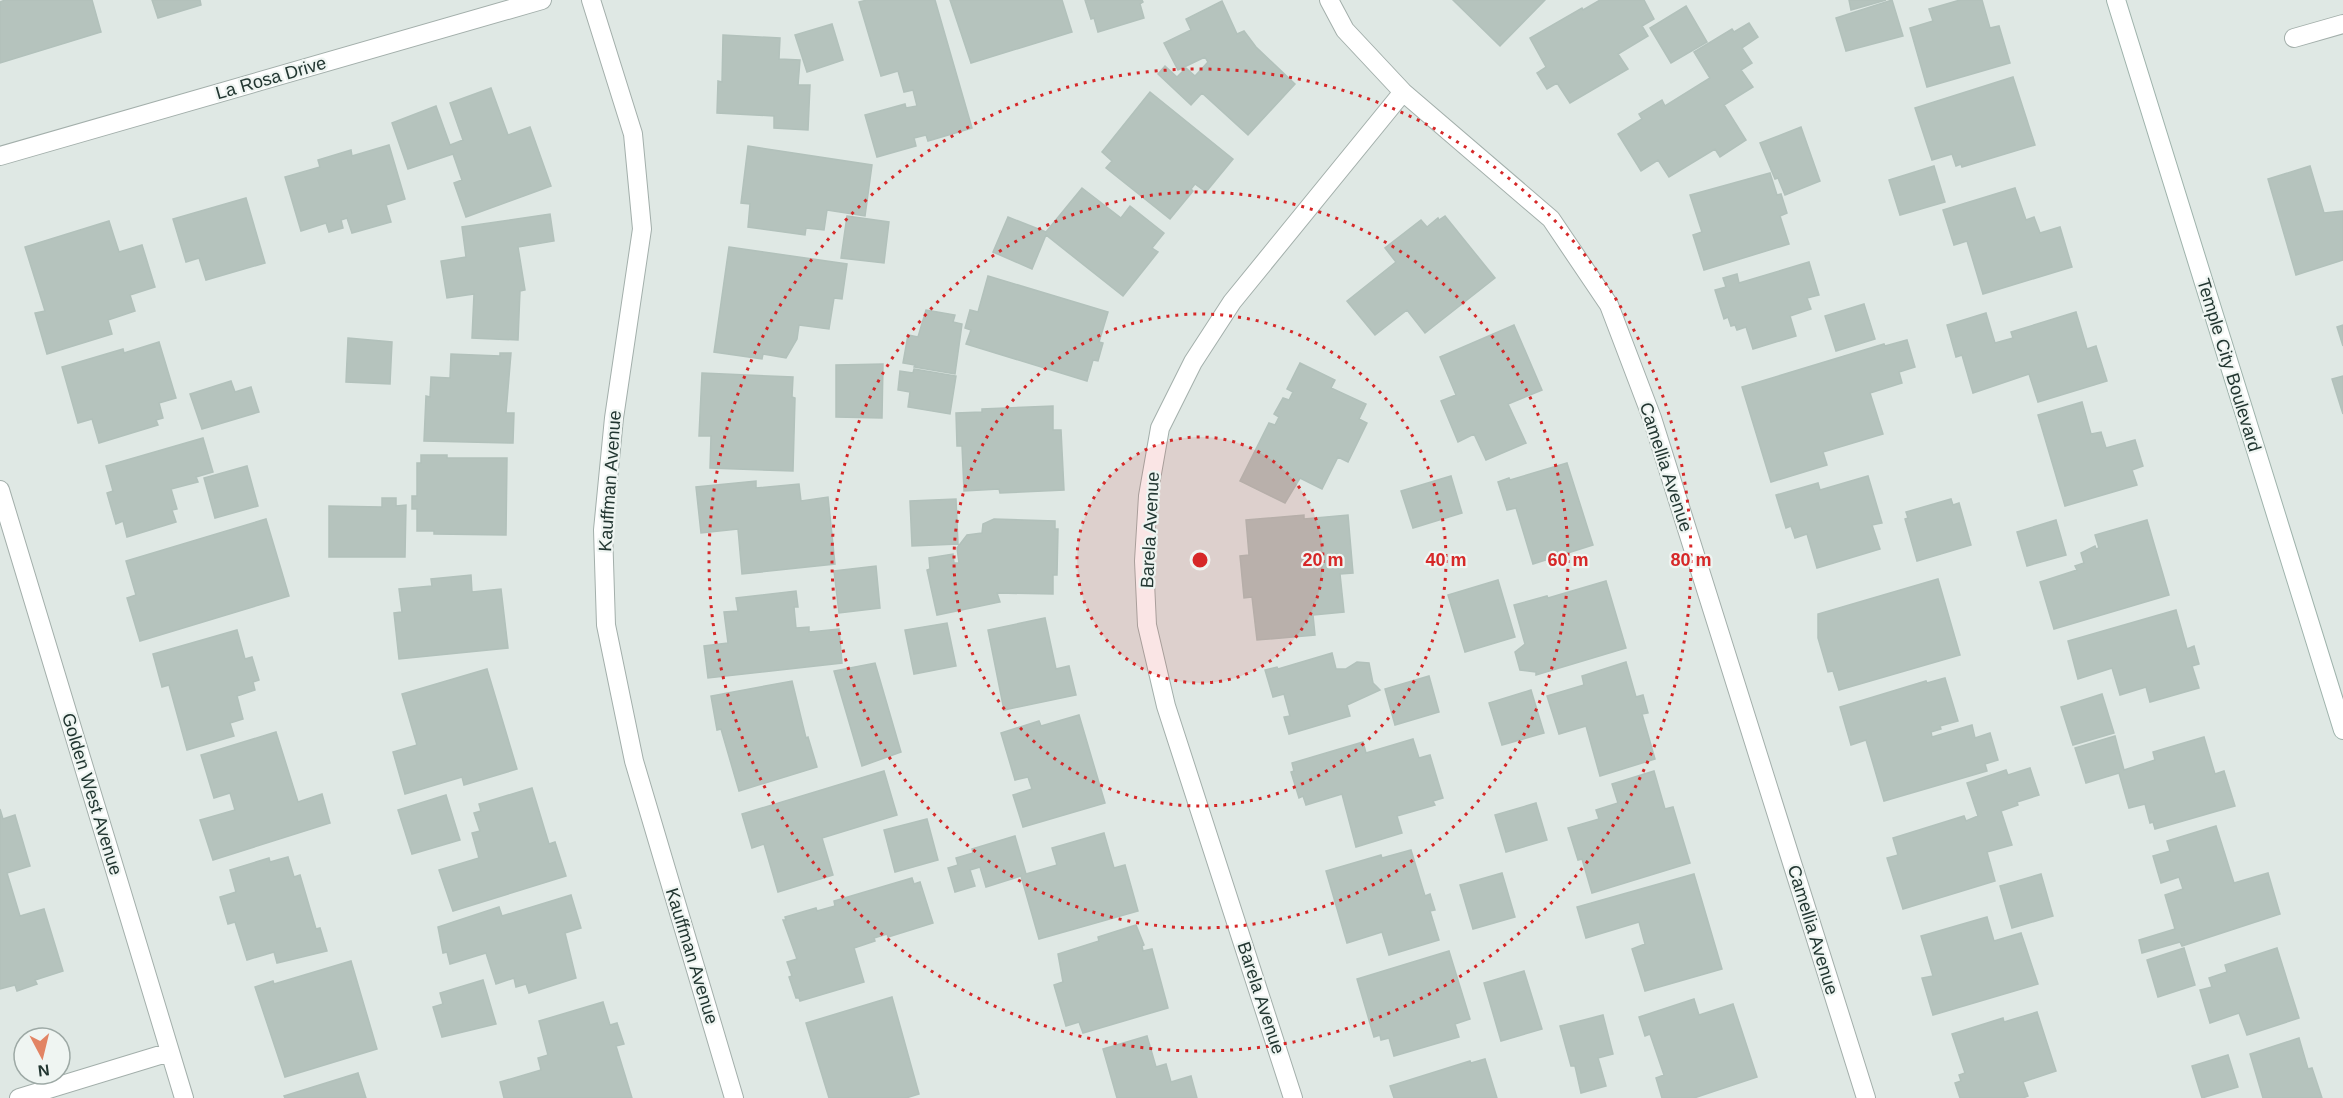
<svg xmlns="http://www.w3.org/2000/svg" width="2343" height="1098" viewBox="0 0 2343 1098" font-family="Arial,sans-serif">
<rect width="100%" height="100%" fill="#dfe8e4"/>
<path fill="#b5c3bd" stroke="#b2c1bb" stroke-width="1.5" d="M5,0H92L101,32L0,63V2Z
M152,0H200L201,5L158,18Z
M867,0H935L972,128L928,141L926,135L914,138L916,146L877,157L865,115L905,104L906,108L917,106L913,90L904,92L898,71L881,76L859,2Z
M950,0H1062L1072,32L971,63Z
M1085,0H1142L1143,2L1140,4L1144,18L1098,32L1094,18L1091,19Z
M1453,0H1545L1500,46Z
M1600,0H1644L1654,19L1642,26L1648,36L1618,54L1628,69L1570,103L1557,83L1547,89L1537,73L1546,67L1530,38L1582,8L1583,10Z
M1849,0H1886L1851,10Z
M1892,0L1903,36L1846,51L1836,18Z
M1960,0H1982L1990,28L1999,26L2010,63L1927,87L1910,28L1933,21L1929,9Z
M1222,1L1237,34L1244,31L1256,47L1295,84L1248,135L1202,93L1191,105L1158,74L1165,66L1177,77L1186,68L1195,76L1208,62L1205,57L1178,70L1164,43L1191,30L1186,19Z
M1686,6L1707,42L1671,63L1650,28Z
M1749,23L1758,37L1742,48L1752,63L1741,70L1753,87L1724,105L1746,140L1720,157L1715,149L1669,177L1658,160L1641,171L1618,134L1642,119L1639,114L1662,100L1665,106L1710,78L1694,52L1732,29L1734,32Z
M832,24L843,60L807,72L795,35Z
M723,35L780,38L779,59L800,60L798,85H810L808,130L774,128V116L717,113L718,81L722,82Z
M2013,77L2035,145L1962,167L1961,164L1956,166L1952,154L1932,160L1915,108Z
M491,88L508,135L530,127L551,186L466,217L454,183L462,180L453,154L408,169L392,123L436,106L450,145L463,140L450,103Z
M1150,92L1233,159L1206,192L1195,184L1191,189L1193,191L1170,219L1106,168L1112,161L1102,152Z
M1801,127L1820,181L1785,195L1778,178L1775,179L1760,143Z
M389,145L405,199L386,205L391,222L352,233L347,218L341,220L343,228L329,232L326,223L301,231L285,177L320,167L318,160L351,150L352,156Z
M748,146L872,165L865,216L827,210L824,230L806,228L805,235L748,227L750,204L741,203Z
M1934,166L1945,202L1900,215L1889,180Z
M2310,166L2324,213L2343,211V260L2296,275L2268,179Z
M1770,173L1777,195L1781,194L1787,213L1780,216L1789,244L1704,270L1693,235L1702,232L1690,195Z
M1082,188L1121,218L1130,206L1164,233L1152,248L1158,252L1123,296L1046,235L1032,269L993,252L1008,217L1046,232Z
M2015,188L2026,220L2034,217L2040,233L2060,227L2072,267L1983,294L1967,241L1954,245L1943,210Z
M246,198L265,263L206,280L199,258L186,262L173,219Z
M550,214L554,241L518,247L525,290L520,291L518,340L472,338L474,294L447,298L441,261L466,257L462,227Z
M847,216L889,222L884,263L841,258Z
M1445,216L1495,278L1425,333L1407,310L1375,335L1347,301L1396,262L1385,248L1421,220L1427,227L1438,218L1439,220Z
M109,221L119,252L142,245L155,287L130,295L135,311L108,320L112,334L47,354L35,313L45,311L25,247Z
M729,247L847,264L842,299L834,298L829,329L799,325L797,339L786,358L763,354L762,359L714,352Z
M1809,262L1819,295L1807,298L1811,309L1790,316L1796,336L1753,349L1746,327L1737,330L1735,325L1731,326L1728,317L1724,319L1715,290L1726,287L1723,278L1737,274L1739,283Z
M988,276L1108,312L1099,342L1103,343L1098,361L1093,360L1087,381L966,344L971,330L965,328L970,310L978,312Z
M1864,304L1875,339L1836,351L1825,316Z
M926,310L955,315L953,322L962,324L955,374L914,367L915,365L903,363L908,335L918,337Z
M2076,312L2087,349L2096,346L2107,381L2038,402L2029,374L1973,393L1962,355L1956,357L1947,325L1986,313L1995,343L2013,338L2011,332Z
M1514,325L1542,390L1508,404L1526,443L1486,460L1474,434L1458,442L1441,401L1456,395L1440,357Z
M2343,325V346L2337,327Z
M348,338L392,342L390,384L346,382Z
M1907,340L1915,367L1899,372L1902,383L1870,393L1883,434L1823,452L1827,465L1771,482L1742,387L1884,344L1885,346Z
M159,342L176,398L159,403L163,418L156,420L158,425L99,443L92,419L78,423L62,367L123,349L124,353Z
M500,353H511L506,413H514L513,443L424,441L426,396L430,397L431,377L450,378L451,354L500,356Z
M1300,363L1335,380L1331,388L1366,404L1359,419L1367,423L1348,462L1338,457L1322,489L1300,478L1285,503L1240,481L1269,423L1275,425L1279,417L1274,414L1283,398L1289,400L1293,392L1287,389Z
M883,364L882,418L836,417V365Z
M914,369L956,376L950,414L908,407L910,392L898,390L900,371L913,373Z
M702,373L793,377L792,397L795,398L793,471L710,468L711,436H699Z
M2343,376V414L2332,379Z
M231,381L235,392L251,387L259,412L202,429L190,394Z
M2082,402L2091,434L2101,432L2106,448L2135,440L2143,466L2132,470L2137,485L2065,506L2038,415Z
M1053,406V430H1061L1064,490L1000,493L999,489L964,491L962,446H957L956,413L982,412V409Z
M203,438L213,472L196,477L198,482L171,489L177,509L172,510L176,522L127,537L123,521L116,524L107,493L113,491L106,466Z
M421,455H447V458H507L506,535L434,534V531H417V509H412V496H417V463H421Z
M1567,463L1593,545L1533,564L1516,508L1507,510L1498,482L1509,478L1510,480Z
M247,466L258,506L215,518L204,478Z
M1451,476L1462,513L1413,528L1401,491Z
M1868,476L1882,523L1872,525L1880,549L1817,568L1807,534L1795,538L1791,526L1786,528L1776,495L1818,483L1820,490Z
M756,481V488L799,484L801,501L828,497L835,564L742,574L738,529L701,533L696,487Z
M382,498H396V506L406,505L405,557H329V506L382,507Z
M956,499L958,544L912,546L910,501Z
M1951,499L1953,505L1959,503L1971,545L1917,561L1905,519L1908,518L1906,512Z
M1304,515V519L1348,515L1353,573L1340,574L1344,612L1313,615L1315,635L1257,640L1252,597L1244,598L1240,556L1249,555L1246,520Z
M266,519L289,596L140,641L127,598L136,595L126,561Z
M994,519L1055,521V529H1058L1057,575H1053V594L997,593L1000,602L937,615L927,570L930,569L929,558L953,554L954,563H959L957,548L967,535L982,533L983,524Z
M2056,520L2066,555L2027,566L2017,532Z
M2147,520L2169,595L2054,629L2040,582L2077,570L2075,566L2084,563L2081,553L2095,546L2096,549L2099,548L2095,535Z
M876,566L880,608L839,613L834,571Z
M471,575L472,592L501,589L508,648L399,659L394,613L402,612L399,589L432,586L431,579Z
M1938,579L1960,655L1839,690L1833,671L1828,672L1818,638V614Z
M1498,580L1515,637L1465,652L1448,595Z
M1606,581L1626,648L1536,675V672L1520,670L1515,652L1525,644L1514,605L1547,596L1548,598Z
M796,591L798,607H794L796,628L809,627V632L839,629L842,663L708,678L704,646L728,643L724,612L738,611L736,598Z
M2176,610L2187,649L2194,646L2199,664L2192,666L2199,688L2150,702L2146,687L2120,695L2112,668L2078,679L2068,641Z
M1045,618L1056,669L1069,666L1076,695L1004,710L988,630Z
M947,623L956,666L914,674L905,630Z
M237,630L245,659L252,657L259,680L253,682L255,690L237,696L243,719L230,723L234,736L187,750L169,685L162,687L153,654Z
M1332,653L1336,669H1346L1357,662L1369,663L1373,683L1380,690L1347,705L1350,716L1289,734L1284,717L1290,716L1284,694L1273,697L1265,670L1277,667L1278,669Z
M1626,662L1636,697L1643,695L1648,713L1642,714L1655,759L1600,776L1586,726L1559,734L1547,696L1584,685L1582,676Z
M875,663L901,752L862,766L834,671Z
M487,669L517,769L464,785L462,777L405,794L393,752L417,745L402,694Z
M1429,676L1439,712L1395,725L1385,689Z
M1945,678L1958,721L1940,726L1941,729L1931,732L1932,737L1972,725L1975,738L1990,733L1998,760L1985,764L1987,771L1884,801L1866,740L1851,745L1840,707L1926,681L1927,683Z
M792,681L806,738L808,737L817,767L739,791L721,729L717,730L711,696Z
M1531,690L1544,733L1502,745L1489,703Z
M2102,694L2114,733L2073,745L2061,707Z
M1079,715L1105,803L1023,827L1013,795L1032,789L1028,777L1015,780L1001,733L1039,721L1041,726Z
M276,732L298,802L322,794L330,823L213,860L200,820L235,810L230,793L214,798L201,755Z
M2115,736L2124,770L2155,760L2153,752L2204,737L2215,774L2224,771L2235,806L2155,829L2153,822L2150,823L2145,804L2129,808L2119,773L2086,783L2075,748Z
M1413,739L1419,758L1430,755L1443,798L1433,801L1435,805L1397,816L1402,833L1356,847L1342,794L1306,805L1303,796L1299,798L1291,772L1294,771L1292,763L1363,742L1366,753Z
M2030,768L2039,795L2017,802L2018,805L2001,811L2012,845L1987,852L1995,881L1903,909L1887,858L1898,855L1893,838L1964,816L1966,821L1978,816L1967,783L2006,770L2008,775Z
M884,771L897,815L822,838L833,875L778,892L764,844L752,848L742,814Z
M1654,771L1665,809L1673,807L1690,863L1592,893L1582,859L1578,860L1568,828L1599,819L1596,810L1618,803L1612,784Z
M532,788L549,844L555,842L566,876L453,911L439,870L479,858L472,833L480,831L474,813L481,811L479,804Z
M446,795L460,840L412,854L398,810Z
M1536,803L1547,840L1506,852L1495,815Z
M0,809L3,819L15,815L30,866L7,873L20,916L44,909L63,971L35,980L37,984L17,991L15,985L0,989Z
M927,819L938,860L895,872L884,830Z
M2216,826L2234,883L2268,873L2280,914L2182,946L2180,942L2142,953L2139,940L2175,929L2165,895L2183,889L2179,877L2161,883L2153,856L2170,851L2167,841Z
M1104,833L1114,868L1125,865L1138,911L1039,939L1021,876L986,887L980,867L970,870L975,886L955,892L948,868L958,865L956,858L973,853L972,849L1015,836L1026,874L1057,865L1052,848Z
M1411,850L1425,896L1430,894L1435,910L1430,911L1439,940L1389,955L1382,932L1347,943L1326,871L1381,855L1382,858Z
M288,857L294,877L300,875L316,929L320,928L327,951L277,963L274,952L247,960L235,922L228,924L220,897L236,892L230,870L269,858L270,862Z
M1502,873L1515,917L1473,929L1460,885Z
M1694,874L1722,969L1645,991L1632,949L1645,944L1639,922L1586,938L1577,907Z
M2041,874L2053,916L2012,928L2000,886Z
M912,878L914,884L920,882L933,923L888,937L887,934L874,938L875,941L854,948L864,982L800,1001L799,998H796L789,977L792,976L787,962L797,959L783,920H786L785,917L816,908L817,911L835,906L834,901Z
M571,895L581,928L565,933L576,978L529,993L526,984L516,987L514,978L496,984L486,953L450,964L447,952L443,953L438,927L499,907L502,916Z
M1987,917L1994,941L2021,933L2038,984L1933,1015L1922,978L1933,976L1921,936Z
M1136,925L1144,945L1142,946L1143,951L1152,949L1168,1008L1083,1033L1079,1022L1066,1026L1054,985L1063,982L1058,954L1099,941L1098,937Z
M2184,948L2195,985L2158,997L2147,960Z
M2277,948L2299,1018L2247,1035L2239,1013L2210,1023L2200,990L2212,987L2209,978L2227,972L2225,965Z
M1449,951L1470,1019L1455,1024L1459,1037L1394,1056L1389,1038L1381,1040L1380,1035L1374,1037L1357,979Z
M351,961L377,1049L285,1077L255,987L273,981L274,984Z
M1524,971L1542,1029L1501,1041L1484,983Z
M483,980L496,1024L442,1037L433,1007L443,1004L440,993Z
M892,997L919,1094L906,1098H829L806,1023Z
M1694,999L1699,1015L1733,1004L1757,1077L1694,1098H1662L1656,1078L1664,1075L1650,1034L1645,1036L1639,1017Z
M603,1002L610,1025L617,1023L624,1044L616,1046L632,1098H504L500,1082L541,1070L538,1058L548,1055L539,1021Z
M2037,1012L2056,1071L2023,1082L2028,1096L2023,1098H1960L1955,1083L1961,1081L1959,1075L1965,1073L1952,1034L2003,1018L2004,1022Z
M1603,1015L1613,1054L1598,1058L1606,1086L1581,1093L1575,1066H1571L1560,1026Z
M1147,1036L1156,1067L1166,1064L1171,1082L1191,1076L1197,1098H1117L1103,1049Z
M2299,1038L2308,1069L2312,1068L2322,1098H2263L2250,1054Z
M2228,1055L2238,1087L2202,1098L2192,1066Z
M1485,1059L1497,1098H1394L1390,1086L1470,1061L1471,1063Z
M358,1073L366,1098H285L284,1096Z"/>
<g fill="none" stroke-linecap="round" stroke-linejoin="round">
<g stroke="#a3afab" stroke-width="20">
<path id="minor" d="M591,0L633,134L642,229L614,418L603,530L606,625L634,761L734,1098
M1329,0L1345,30L1403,92L1551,219L1609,305L1652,418L1866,1098
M2294,38L2343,24
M0,490L184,1098
M19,1098L170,1052
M1293,1098L1166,706L1147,625L1144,561L1148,496L1160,428L1193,362L1232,302L1403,92"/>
</g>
<g stroke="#a3afab" stroke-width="20">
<path id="tertiary" d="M0,156L542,0"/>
</g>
<g stroke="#9fb3ac" stroke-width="20">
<path id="secondary" d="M2116,0L2343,730"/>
</g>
<use href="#minor" stroke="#fff" stroke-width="18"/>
<use href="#tertiary" stroke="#fff" stroke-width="18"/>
<use href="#secondary" stroke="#fff" stroke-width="18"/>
</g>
<circle cx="1200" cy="560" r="123" fill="#d62828" fill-opacity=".12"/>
<g fill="none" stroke="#d62828" stroke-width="3" stroke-dasharray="3 6">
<circle cx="1200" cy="560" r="123"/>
<circle cx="1200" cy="560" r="246"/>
<circle cx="1200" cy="560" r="368"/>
<circle cx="1200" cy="560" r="491"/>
</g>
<g text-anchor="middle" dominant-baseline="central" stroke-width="4.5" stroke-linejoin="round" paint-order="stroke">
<g font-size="18" fill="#223631" stroke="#eff5f2">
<text transform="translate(271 78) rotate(-16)">La Rosa Drive</text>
<text transform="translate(2229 365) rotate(73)">Temple City Boulevard</text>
<text transform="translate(1666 467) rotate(72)">Camellia Avenue</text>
<text transform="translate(610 481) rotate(-86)">Kauffman Avenue</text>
<text transform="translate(1150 530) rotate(-87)">Barela Avenue</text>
<text transform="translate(92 794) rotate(73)">Golden West Avenue</text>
<text transform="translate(1813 930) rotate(73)">Camellia Avenue</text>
<text transform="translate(692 956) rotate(73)">Kauffman Avenue</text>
<text transform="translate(1261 998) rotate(72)">Barela Avenue</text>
</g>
</g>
<circle cx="1200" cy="560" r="9" fill="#d62828" stroke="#eff5f2" stroke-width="3"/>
<g font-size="18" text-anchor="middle" font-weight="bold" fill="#d62828" stroke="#eff5f2" stroke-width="4.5" stroke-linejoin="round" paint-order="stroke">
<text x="1323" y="566">20 m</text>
<text x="1446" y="566">40 m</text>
<text x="1568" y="566">60 m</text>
<text x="1691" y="566">80 m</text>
</g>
<g transform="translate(42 1056) rotate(173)"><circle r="28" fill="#eff5f2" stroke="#9da9a5" stroke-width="1.5"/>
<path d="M0-4.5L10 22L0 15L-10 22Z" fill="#e28464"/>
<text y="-9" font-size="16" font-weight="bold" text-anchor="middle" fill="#223631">N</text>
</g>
</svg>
